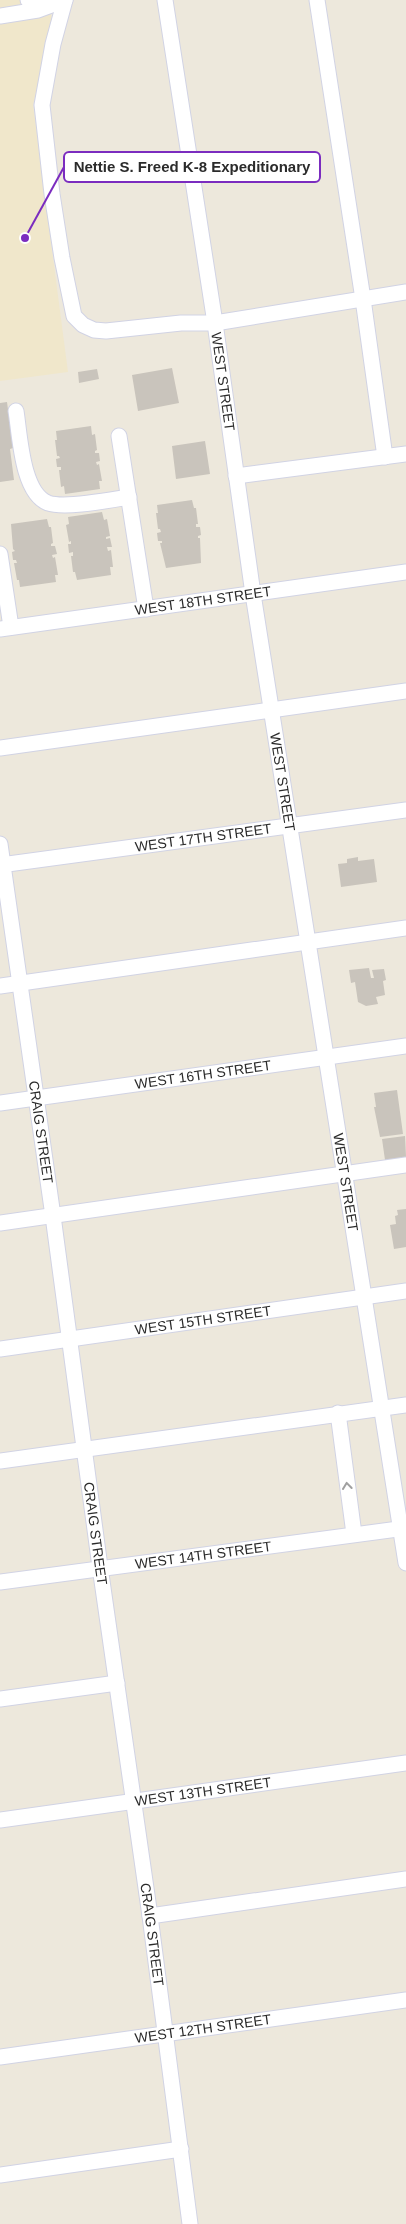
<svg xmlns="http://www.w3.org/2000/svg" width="406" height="2224" viewBox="0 0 406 2224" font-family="Arial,sans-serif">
<rect width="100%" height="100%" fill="#ede8dc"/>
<path fill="#f0e7cb" d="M0,0H49L52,22L33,105L68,372L0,381Z"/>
<path fill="#c9c4bc" d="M172,368L179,403L138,411L132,375Z
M97,369L99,379L79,383L78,372Z
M7,402L13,448L10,449L14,480L0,482V403Z
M91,426L92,435L95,434L97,450L95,451V453H99L100,461L96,462L97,465L99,464L102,481H99L100,489L65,494L64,486L61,487L59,470H61V467H57L56,459L60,458L59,456H57L55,440H57L56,431Z
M205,441L210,474L176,479L172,446Z
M192,500L194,508H196L198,524H196V527H200L201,535L198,536V538H200L201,563L166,568L160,543H162V541H158L157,533L161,532L160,529H158L156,513H158L157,505Z
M102,512L104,520L107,519L110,536L106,537V539L110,538L112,547H107L108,551L111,550L113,567H110L111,575L77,580L75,572H73L71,556H73V552L69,553L68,544H71V541L69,542L66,525L69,524L68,517Z
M47,519L49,527H51L53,543L51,544V546H55L57,554L52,555L53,558L55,557L58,575H55L56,582L20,587L19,580H17L14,563H17L16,560H13L12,552L15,551L13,549L11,524Z
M358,857V861L374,859L377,882L341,887L338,864L347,863V859Z
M369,968L371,978H374L372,970L384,969L386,980L383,981L385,995L376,997L378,1004L366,1006L358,1002L355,982L351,983L349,970Z
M397,1090L403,1134L380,1137L374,1107H376L374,1093Z
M405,1136L406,1157L385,1160L382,1139Z
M406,1209V1247L394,1249L390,1225L396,1224L395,1216L398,1215L397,1210Z"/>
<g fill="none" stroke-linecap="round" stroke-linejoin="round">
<g stroke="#d1d3e4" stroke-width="17">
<g id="minor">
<path d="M28,0H52"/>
<path d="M65,0L53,44L42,105L52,194L62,258L74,316L83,325L94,330L106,331L181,323H215L406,292"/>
<path id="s1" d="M165,0L215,323L253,594L406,1563"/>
<path d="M317,0L363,299L385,457"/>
<path d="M0,16L38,10L65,0"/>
<path d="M16,411C20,436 22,493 48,503C65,509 110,500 129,497"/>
<path d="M119,436L146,609"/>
<path d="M236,476L406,454"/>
<path d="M0,554L11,627"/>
<path id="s2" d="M0,629L406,572"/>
<path d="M0,748L406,691"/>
<path id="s3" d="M0,844L53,1216L100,1567L150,1916L190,2224"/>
<path id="s4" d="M0,865L406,810"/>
<path d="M0,986L406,928"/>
<path id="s5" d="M0,1103L406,1046"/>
<path d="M0,1223L406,1165"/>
<path id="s6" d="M0,1349L406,1291"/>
<path d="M338,1413L354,1534"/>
<path d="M0,1461L406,1405"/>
<path id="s7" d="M0,1582L406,1528"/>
<path d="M0,1699L117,1683"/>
<path id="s8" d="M0,1820L406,1763"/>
<path d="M150,1916L406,1879"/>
<path id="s9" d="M0,2057L406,2000"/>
<path d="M0,2175L181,2149"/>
</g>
</g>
<use href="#minor" stroke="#fff" stroke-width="15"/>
</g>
<defs><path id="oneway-chevron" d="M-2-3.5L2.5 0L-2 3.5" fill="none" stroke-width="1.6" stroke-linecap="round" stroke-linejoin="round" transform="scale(1.25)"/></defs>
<use stroke="#a0a0a0" href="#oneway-chevron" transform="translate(347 1486) rotate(-97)"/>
<g text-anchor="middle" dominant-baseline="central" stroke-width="5" stroke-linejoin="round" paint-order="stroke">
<g font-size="14" fill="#2b2b2b" stroke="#fff">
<text stroke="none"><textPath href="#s1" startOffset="386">WEST STREET</textPath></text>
<text stroke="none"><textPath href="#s2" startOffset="205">WEST 18TH STREET</textPath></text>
<text stroke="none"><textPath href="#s1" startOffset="791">WEST STREET</textPath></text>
<text stroke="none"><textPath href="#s4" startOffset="205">WEST 17TH STREET</textPath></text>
<text stroke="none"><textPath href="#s5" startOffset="205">WEST 16TH STREET</textPath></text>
<text stroke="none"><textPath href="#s3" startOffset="291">CRAIG STREET</textPath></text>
<text stroke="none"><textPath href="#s1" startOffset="1196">WEST STREET</textPath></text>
<text stroke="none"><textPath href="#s6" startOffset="205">WEST 15TH STREET</textPath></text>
<text stroke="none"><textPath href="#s3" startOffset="696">CRAIG STREET</textPath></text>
<text stroke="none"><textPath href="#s7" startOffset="205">WEST 14TH STREET</textPath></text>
<text stroke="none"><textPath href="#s8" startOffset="205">WEST 13TH STREET</textPath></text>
<text stroke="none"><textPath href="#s3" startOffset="1101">CRAIG STREET</textPath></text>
<text stroke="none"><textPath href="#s9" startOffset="205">WEST 12TH STREET</textPath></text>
</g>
</g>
<path fill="none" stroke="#7b2cbf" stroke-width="2" d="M25 238L64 167"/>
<circle fill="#7b2cbf" stroke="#fff" stroke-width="2" cx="25" cy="238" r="5"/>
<rect fill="#fff" stroke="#7b2cbf" stroke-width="2" x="64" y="152" width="256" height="30" rx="5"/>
<g font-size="15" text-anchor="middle" font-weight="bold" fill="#2b2b2b">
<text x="192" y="172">Nettie S. Freed K-8 Expeditionary</text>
</g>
</svg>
